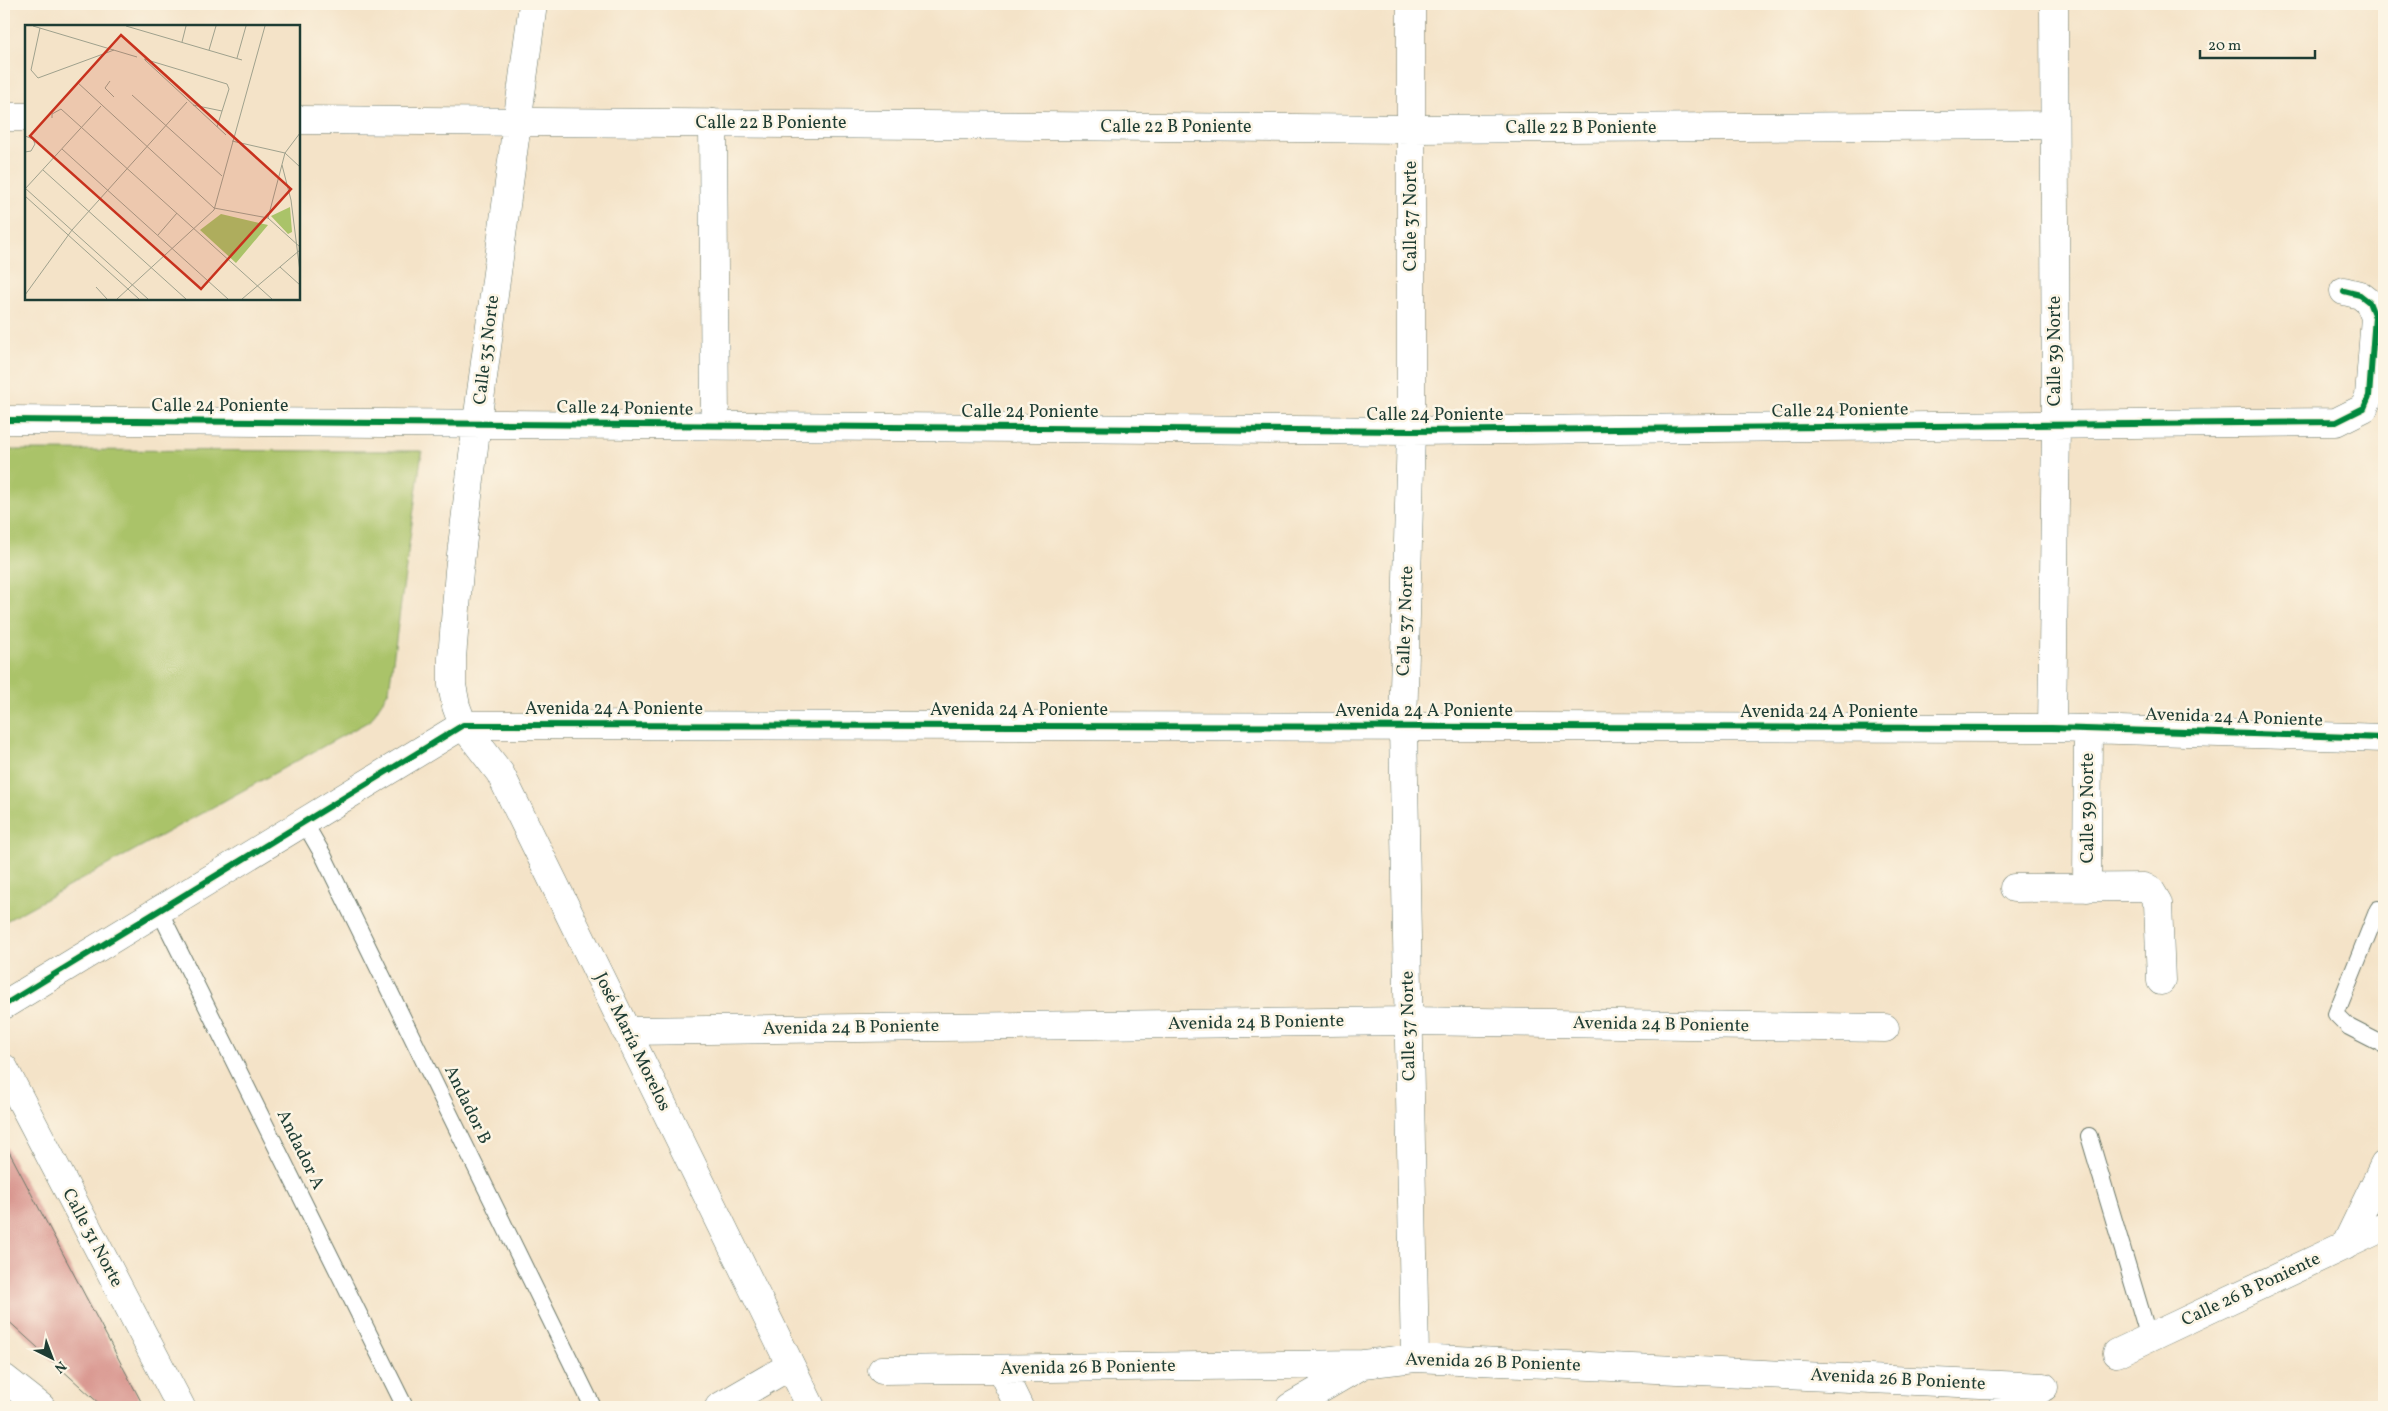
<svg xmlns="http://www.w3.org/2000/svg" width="2388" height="1411" viewBox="0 0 2388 1411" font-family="Vollkorn,serif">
<rect width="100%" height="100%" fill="#fcf5e5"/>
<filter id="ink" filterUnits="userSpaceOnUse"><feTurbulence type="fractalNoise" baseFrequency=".02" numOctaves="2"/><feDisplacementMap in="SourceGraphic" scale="10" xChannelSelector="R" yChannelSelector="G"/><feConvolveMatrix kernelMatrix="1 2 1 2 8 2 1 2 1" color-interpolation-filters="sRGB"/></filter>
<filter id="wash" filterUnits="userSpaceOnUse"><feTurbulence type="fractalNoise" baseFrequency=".0096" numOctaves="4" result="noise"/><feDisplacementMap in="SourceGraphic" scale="20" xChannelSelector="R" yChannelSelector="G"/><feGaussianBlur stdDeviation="1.12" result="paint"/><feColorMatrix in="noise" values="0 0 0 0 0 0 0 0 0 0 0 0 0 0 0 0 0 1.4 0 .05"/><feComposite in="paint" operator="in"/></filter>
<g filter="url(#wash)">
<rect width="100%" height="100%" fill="#f4e3c8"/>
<path fill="#aac369" stroke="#64804e" d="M4,450L422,451L389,690L371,720L4,922Z"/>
<g id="blocks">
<path fill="#d99790" d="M4,1142L144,1407H103L4,1317Z"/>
</g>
</g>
<g filter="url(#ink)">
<use href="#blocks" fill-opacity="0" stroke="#6a7768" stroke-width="1"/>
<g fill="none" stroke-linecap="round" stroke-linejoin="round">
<g stroke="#6a7768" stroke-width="18">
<path id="lane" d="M304,822L323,855L593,1407
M2378,909L2336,1014L2349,1027L2384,1045
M159,910L405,1407
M2089,1136L2149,1338"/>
</g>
<g stroke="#6a7768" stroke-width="29">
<path id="street" d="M533,4L477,422L459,571L452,658V685L456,706L463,725L500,773L811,1407
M1411,4V431L1403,726L1415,1358
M4,117H26
M299,120L1411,129L2054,125
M713,123L715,425
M4,420L1411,431L2336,422L2364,408L2369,396L2375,317L2369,302L2360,295L2344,291
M2052,728L2056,424L2054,4
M2014,888L2144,887L2151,891L2158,903L2161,981
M2087,888L2088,729
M4,1005L463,725L2052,728L2384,738
M626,1031L1409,1021L1885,1028
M4,1068L181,1407
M2345,1246L2384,1165
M2117,1353L2384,1227
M882,1370L1363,1364L1415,1358L2044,1387
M1001,1370L1019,1407
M4,1378L41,1407
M719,1407L790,1366
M1290,1407L1362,1365
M2002,1407L2041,1389"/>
</g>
<use href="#lane" stroke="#fff" stroke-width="16"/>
<use href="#street" stroke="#fff" stroke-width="28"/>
<g stroke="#fcf5e5" stroke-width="9">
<path id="cycleway" d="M4,420L1411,431L2336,422L2364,408L2369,396L2375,317L2369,302L2360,295L2344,291
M4,1005L463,725L2052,728L2384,738"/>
</g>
<use href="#cycleway" stroke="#00873e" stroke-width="6"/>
</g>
</g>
<g text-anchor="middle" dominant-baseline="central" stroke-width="5" stroke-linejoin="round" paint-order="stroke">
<g font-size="18" fill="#1f3d34" stroke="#fcf5e5">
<text x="771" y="123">Calle 22 B Poniente</text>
<text x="1176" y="127">Calle 22 B Poniente</text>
<text x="1581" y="128">Calle 22 B Poniente</text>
<text transform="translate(1411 216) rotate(-90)">Calle 37 Norte</text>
<text transform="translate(487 350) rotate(-83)">Calle 35 Norte</text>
<text transform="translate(2055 351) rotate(-90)">Calle 39 Norte</text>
<text x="220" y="406">Calle 24 Poniente</text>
<text transform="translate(625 409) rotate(1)">Calle 24 Poniente</text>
<text transform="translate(1840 411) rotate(-1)">Calle 24 Poniente</text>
<text x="1030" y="412">Calle 24 Poniente</text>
<text x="1435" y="415">Calle 24 Poniente</text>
<text transform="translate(1406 621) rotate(-88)">Calle 37 Norte</text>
<text x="614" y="709">Avenida 24 A Poniente</text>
<text x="1019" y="710">Avenida 24 A Poniente</text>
<text x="1424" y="711">Avenida 24 A Poniente</text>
<text x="1829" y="712">Avenida 24 A Poniente</text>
<text transform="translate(2234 718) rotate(2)">Avenida 24 A Poniente</text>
<text transform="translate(2088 808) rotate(-90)">Calle 39 Norte</text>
<text transform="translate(1256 1023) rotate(-1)">Avenida 24 B Poniente</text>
<text transform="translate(1661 1025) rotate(1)">Avenida 24 B Poniente</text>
<text transform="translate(1409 1026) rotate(-91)">Calle 37 Norte</text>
<text transform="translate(851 1028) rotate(-1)">Avenida 24 B Poniente</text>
<text transform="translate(632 1042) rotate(64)">José María Morelos</text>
<text transform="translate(467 1105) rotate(64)">Andador B</text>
<text transform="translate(300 1150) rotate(64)">Andador A</text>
<text transform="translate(92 1238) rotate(62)">Calle 31 Norte</text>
<text transform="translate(2251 1290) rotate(-25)">Calle 26 B Poniente</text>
<text transform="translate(1493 1363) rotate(2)">Avenida 26 B Poniente</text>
<text transform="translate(1088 1368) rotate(-1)">Avenida 26 B Poniente</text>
<text transform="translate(1898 1380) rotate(3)">Avenida 26 B Poniente</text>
</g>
</g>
<g transform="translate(25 25)">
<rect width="275" height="275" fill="#f4e3c8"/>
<path d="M265,182L267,207L263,209L246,191ZM196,189L243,200L211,238L175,205Z" fill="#aac369"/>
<path fill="none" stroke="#9fa18d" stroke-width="1" d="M8,1L112,32M101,1L217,35M15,3L6,45L13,53L89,25M157,17L161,1M184,25L191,1M212,33L221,1M119,34L202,59L204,64L192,102M120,35L201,110M85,56L80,63L89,72M52,57L189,183L243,193M107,70L197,151M168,80L197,86M27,93V89L36,84L247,274M0,111L8,114L10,119L6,126L0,127M207,116L260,128L275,142M37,124L203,274M257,140L266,175L275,247M18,145L161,274M0,163L123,274M0,164L76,81M0,171L114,274M243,193L260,128L275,108M243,193L275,222M133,210L152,188M255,242L275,260M71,262L82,274M0,270L47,205L162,77M92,274L189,185L240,1M217,274L275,225"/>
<path fill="#c8321e" fill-opacity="0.15" stroke="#c8321e" stroke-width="2.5" d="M96,10L266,164L176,264L5,111Z"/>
<rect width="275" height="275" fill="none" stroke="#1f3d34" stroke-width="2.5"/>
</g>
<rect width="2388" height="1411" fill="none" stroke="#fcf5e5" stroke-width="20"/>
<g transform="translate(52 1358) rotate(138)" stroke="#fcf5e5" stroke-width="4" paint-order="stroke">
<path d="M0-4L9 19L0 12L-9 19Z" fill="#1f3d34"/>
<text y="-8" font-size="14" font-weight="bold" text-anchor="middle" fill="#1f3d34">N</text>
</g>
<path d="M2200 50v8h115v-8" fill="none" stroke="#1f3d34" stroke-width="2.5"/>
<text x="2208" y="50" font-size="15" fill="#1f3d34" stroke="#fcf5e5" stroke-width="4" paint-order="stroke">20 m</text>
</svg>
